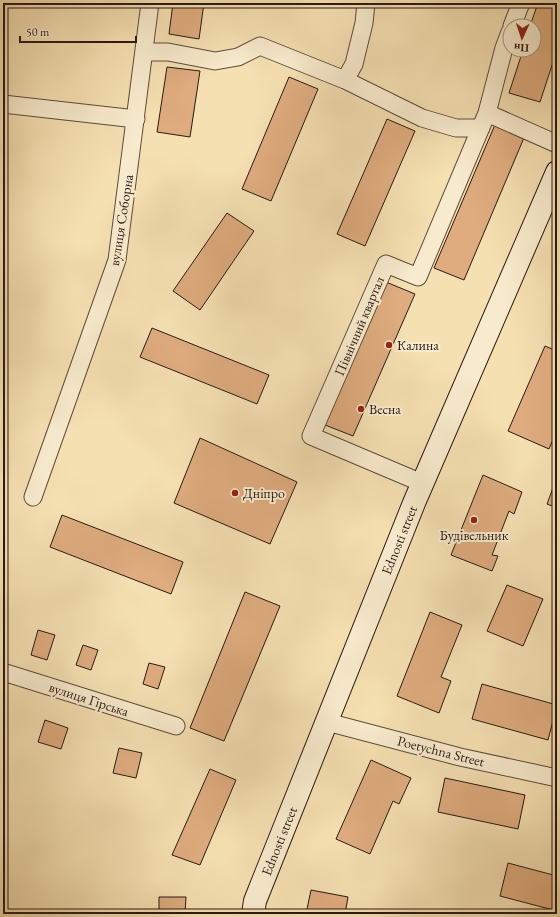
<svg xmlns="http://www.w3.org/2000/svg" width="560" height="917" viewBox="0 0 560 917" font-family="'EB Garamond',serif">
<rect width="100%" height="100%" fill="#f5e0b2"/>
<filter id="stains"><feTurbulence type="fractalNoise" baseFrequency=".005" numOctaves="4"/><feColorMatrix values="0 0 0 0 .2 0 0 0 0 .09 0 0 0 0 .02 0 0 0 .5 -.17"/></filter>
<radialGradient id="worn" r=".72"><stop offset=".6" stop-color="#630" stop-opacity="0"/><stop offset="1" stop-color="#630" stop-opacity=".3"/></radialGradient>
<path fill="#deac7e" stroke="#291a14" d="M173,3H204L199,39L169,34Z
M538,3H557V50L540,102L509,93L523,50H534V26H530Z
M167,67L200,71L190,137L157,132Z
M289,77L318,89L271,201L242,189Z
M387,119L415,131L365,246L337,234Z
M497,120L526,133L464,280L434,268Z
M227,213L254,231L200,310L173,291Z
M386,282L415,294L353,436L325,425Z
M152,328L269,375L257,404L140,357Z
M545,346L557,351V413L555,418L557,419V430L549,449L508,431Z
M200,438L297,482L270,544L174,503Z
M483,475L522,492L514,514L509,511L492,555L498,556L492,571L451,555Z
M557,477V508L547,504Z
M62,515L183,562L171,594L50,547Z
M507,585L543,599L523,646L487,631Z
M245,592L280,606L224,741L190,728Z
M430,612L462,625L441,677L451,681L439,713L397,696Z
M38,630L55,635L47,660L31,655Z
M83,645L98,650L91,670L76,665Z
M149,663L165,667L158,689L143,684Z
M482,684L557,705L548,740L472,719Z
M45,720L68,728L61,749L38,742Z
M119,748L142,753L136,778L113,773Z
M371,760L411,778L399,804L393,801L370,854L336,839Z
M210,769L236,780L200,865L172,855Z
M445,778L525,795L518,829L438,812Z
M508,863L557,876V911L500,896Z
M311,890L348,897L345,914H306Z
M159,897H186L185,914H159Z"/>
<g fill="none" stroke-linecap="round" stroke-linejoin="round">
<g stroke="#5c4c3c" stroke-width="19">
<path id="street" d="M512,26L521,3
M144,52H168L215,61L238,57L260,46L345,80L422,118L456,128H481
M345,80L354,64L364,23L366,3
M3,104L136,119
M487,113L504,48L510,32
M422,483L311,436L386,264L418,277L487,113L557,144
M33,497L117,260L150,3
M3,672L176,726
M327,722L460,757L557,778"/>
</g>
<g stroke="#291a14" stroke-width="24">
<path id="secondary" d="M253,914L255,901L414,503L557,172"/>
</g>
<use href="#street" stroke="#f8ebcd" stroke-width="17"/>
<use href="#secondary" stroke="#f8ebcd" stroke-width="22"/>
</g>
<g fill="#8f2418" stroke="#f8ebcd" stroke-width="1.5">
<circle cx="389" cy="345" r="4"/>
<circle cx="361" cy="409" r="4"/>
<circle cx="235" cy="493" r="4"/>
<circle cx="474" cy="520" r="4"/>
</g>
<g text-anchor="middle" dominant-baseline="central" stroke-width="4" stroke-linejoin="round" paint-order="stroke">
<g font-size="14" fill="#291a14" stroke="#f8ebcd">
<text transform="translate(121 220) rotate(-81)">вулиця Соборна</text>
<text transform="translate(359 326) rotate(-67)">Північний квартал</text>
<text transform="translate(399 540) rotate(-68)">Ednosti street</text>
<text transform="translate(89 699) rotate(18)">вулиця Гірська</text>
<text transform="translate(441 751) rotate(14)">Poetychna Street</text>
<text transform="translate(279 841) rotate(-68)">Ednosti street</text>
</g>
<g font-size="14" fill="#291a14" stroke="#f8ebcd" text-anchor="start">
<text x="397" y="345">Калина</text>
<text x="369" y="409">Весна</text>
<text x="243" y="493">Дніпро</text>
<text x="474" y="535" text-anchor="middle">Будівельник</text>
</g>
</g>
<rect width="560" height="917" fill="none" stroke="#f5e0b2" stroke-width="16"/>
<rect x="4" y="4" width="552" height="909" fill="none" stroke="#291a14" stroke-width="2"/>
<rect x="8" y="8" width="544" height="901" fill="none" stroke="#291a14"/>
<g transform="translate(522 38) rotate(183)"><circle r="19" fill="#f8ebcd" stroke="#a59783"/>
<path d="M0-3L7 15L0 10L-7 15Z" fill="#8f2418"/>
<text y="-6" font-size="11" font-weight="bold" text-anchor="middle" fill="#291a14">Пн</text>
</g>
<path d="M20 36v6h116v-6" fill="none" stroke="#291a14" stroke-width="2"/>
<text x="26" y="36" font-size="12" fill="#291a14" stroke="#f8ebcd" stroke-width="3" paint-order="stroke">50 m</text>
<rect width="100%" height="100%" filter="url(#stains)"/>
<rect width="100%" height="100%" fill="url(#worn)"/>
</svg>
